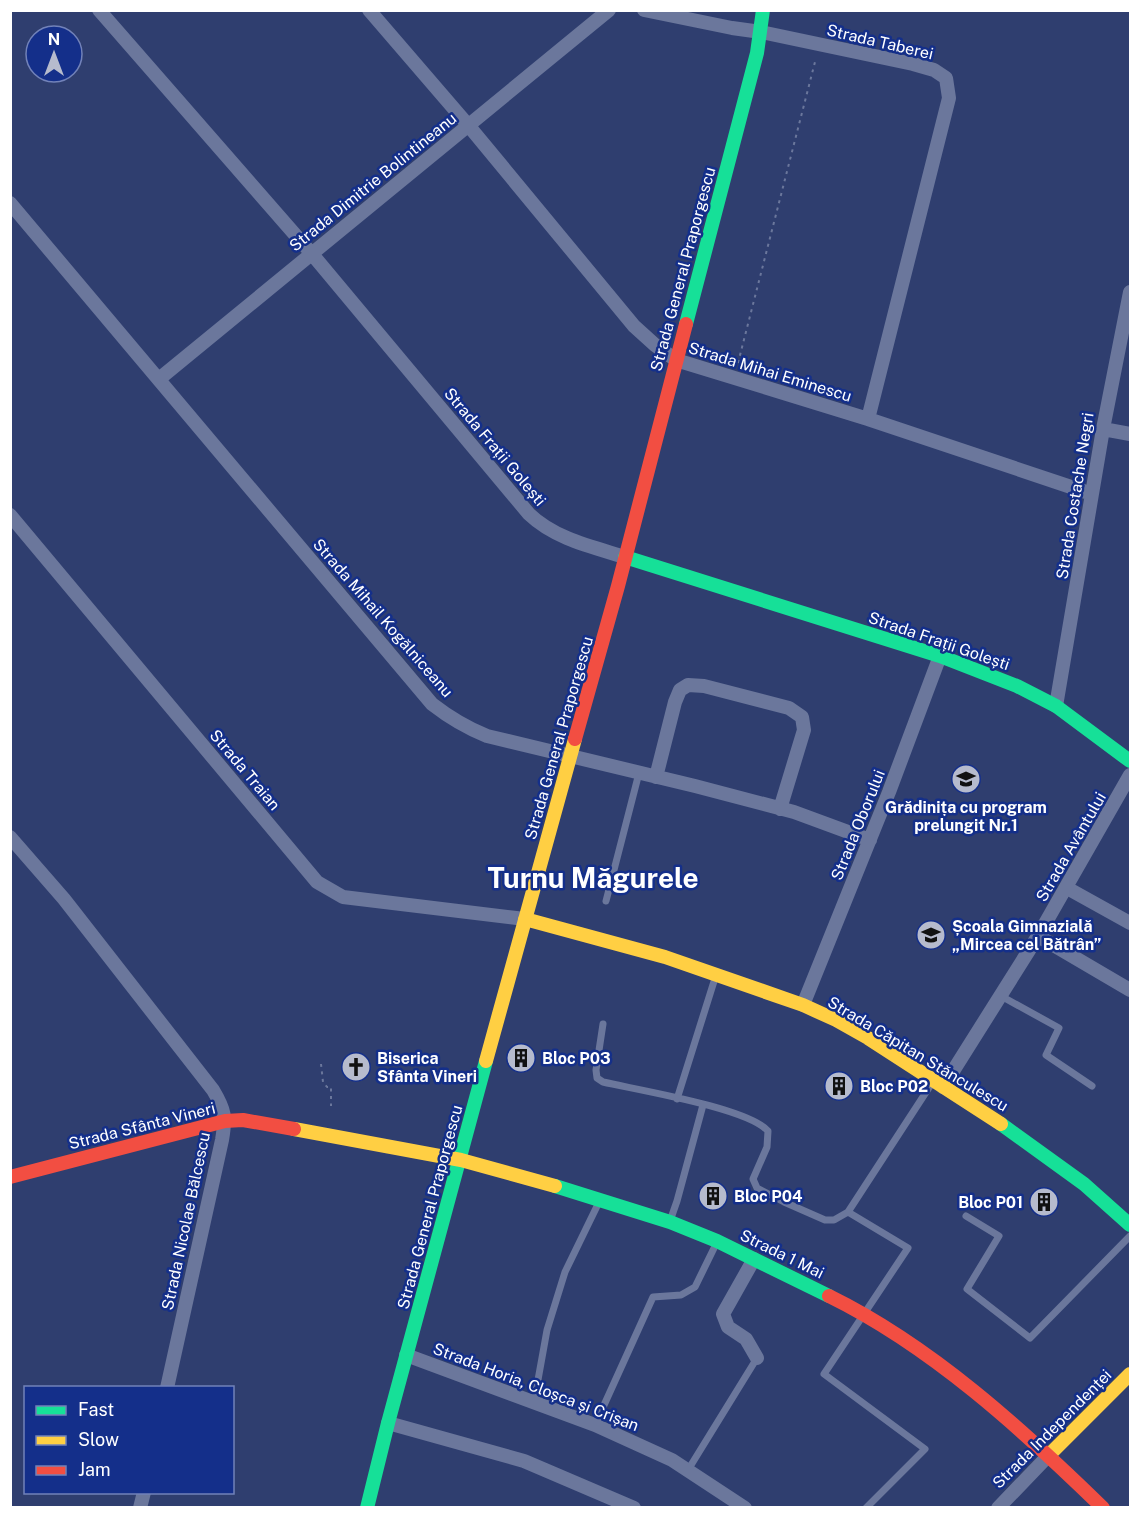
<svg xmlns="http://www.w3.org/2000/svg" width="1141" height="1518" viewBox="0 0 1141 1518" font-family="'Public Sans',sans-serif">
<rect width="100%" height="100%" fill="#2f3e6f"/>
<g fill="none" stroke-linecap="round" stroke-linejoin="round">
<path stroke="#6b779c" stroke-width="2" stroke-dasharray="3 4.5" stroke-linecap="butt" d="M738,363L816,58
M321,1064L323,1082L327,1087H331V1106"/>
<path stroke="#6b779c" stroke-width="7" d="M606,901L639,773
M1001,996L1059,1028L1046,1055L1092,1086
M603,1024L596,1070L597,1078L603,1082C638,1090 748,1108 768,1131L767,1147L753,1179L757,1188L784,1202L825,1220H834L848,1212
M677,1099L716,975
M966,1216L999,1236L967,1289L1030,1338L1130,1236
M670,1221L677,1201L703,1105
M534,1402L547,1330L565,1272L600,1200
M595,1425L653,1297L681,1295L695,1287L717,1242
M688,1470L757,1358
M866,1508L925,1449L824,1374L908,1248L848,1212L932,1083"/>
<path stroke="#6b779c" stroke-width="14" d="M99,10L312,254L529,514C555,539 593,547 625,557
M369,10L468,125L634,326L655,345L676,360L868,419L1092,494
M644,10L732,28L761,32L913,64L934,70L946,78L949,98L868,419
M10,203L432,704C450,718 467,728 487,736L695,786L794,812L870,840
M159,379L609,10
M1103,429L1130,434
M10,515L317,882L343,897L525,919
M1056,706L1103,429L1130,292
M656,777L675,702L680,690L688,685L704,686L789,708L802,717L804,730L780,809
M10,837L64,899L213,1090C225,1110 226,1117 222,1140L167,1388
M1067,888L1130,923
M1038,936L1130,990
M803,1005L889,792L940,656
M943,1087L1038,936L1130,775
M754,1259L723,1314L728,1327L746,1339L757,1358
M406,1355L595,1425L672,1460L745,1508
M388,1423L524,1461L634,1508
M140,1508L144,1492
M998,1508L1049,1455"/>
<path stroke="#16e098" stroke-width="14" d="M686,324L757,53L763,10
M625,557L940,656L1017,686L1056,706L1130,761
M1001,1124L1084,1184L1130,1225
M555,1186L670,1222L717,1241L829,1296
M367,1508L388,1423L486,1061"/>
<path stroke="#ffcf43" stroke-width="14" d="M525,919L665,957L803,1005L836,1020L868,1038L1001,1124
M486,1061L575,739
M294,1129L461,1160L555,1186
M1049,1455L1130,1374"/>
<path stroke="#f24e42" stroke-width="14" d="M575,739L618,586L686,324
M10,1177L225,1121L243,1120L294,1129
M829,1296C931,1346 1022,1429 1103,1508"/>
</g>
<defs>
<g id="school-disc" transform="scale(1.5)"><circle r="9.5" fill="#b6bbcd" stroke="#142f8a"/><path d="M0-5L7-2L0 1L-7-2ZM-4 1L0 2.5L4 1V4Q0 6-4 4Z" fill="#111"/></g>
<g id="building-disc" transform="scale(1.5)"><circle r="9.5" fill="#b6bbcd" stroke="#142f8a"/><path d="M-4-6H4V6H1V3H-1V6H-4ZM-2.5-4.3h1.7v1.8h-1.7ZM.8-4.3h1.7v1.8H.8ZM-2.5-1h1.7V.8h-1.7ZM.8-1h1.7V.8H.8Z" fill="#111"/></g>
<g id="church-disc" transform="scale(1.5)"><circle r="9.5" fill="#b6bbcd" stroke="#142f8a"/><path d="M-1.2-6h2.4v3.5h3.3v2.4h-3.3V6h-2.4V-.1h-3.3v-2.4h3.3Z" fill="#111"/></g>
</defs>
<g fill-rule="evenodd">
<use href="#school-disc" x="966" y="779"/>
<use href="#school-disc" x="931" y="935"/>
<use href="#building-disc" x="521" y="1058"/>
<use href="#church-disc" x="356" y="1067"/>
<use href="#building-disc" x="839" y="1086"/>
<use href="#building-disc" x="713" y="1196"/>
<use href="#building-disc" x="1044" y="1202"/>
</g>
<g text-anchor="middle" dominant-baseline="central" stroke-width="5" stroke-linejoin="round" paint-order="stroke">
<g font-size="16" fill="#fff" stroke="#142f8a">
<text transform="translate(880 42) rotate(13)">Strada Taberei</text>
<text transform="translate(373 182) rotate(-39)">Strada Dimitrie Bolintineanu</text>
<text transform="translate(683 269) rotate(-75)">Strada General Praporgescu</text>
<text transform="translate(770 372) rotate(17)">Strada Mihai Eminescu</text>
<text transform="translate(495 447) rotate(50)">Strada Frații Golești</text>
<text transform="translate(1075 496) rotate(-81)">Strada Costache Negri</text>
<text transform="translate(383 618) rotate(49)">Strada Mihail Kogălniceanu</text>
<text transform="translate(939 641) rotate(19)">Strada Frații Golești</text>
<text transform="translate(559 738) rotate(-74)">Strada General Praporgescu</text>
<text transform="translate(245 770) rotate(50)">Strada Traian</text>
<text transform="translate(858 825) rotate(-68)">Strada Oborului</text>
<text transform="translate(1071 847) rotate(-60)">Strada Avântului</text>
<text transform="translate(918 1054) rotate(31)">Strada Căpitan Stănculescu</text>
<text transform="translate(142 1126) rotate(-14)">Strada Sfânta Vineri</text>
<text transform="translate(430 1207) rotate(-75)">Strada General Praporgescu</text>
<text transform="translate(186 1221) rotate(-78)">Strada Nicolae Bălcescu</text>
<text transform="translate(782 1254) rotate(26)">Strada 1 Mai</text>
<text transform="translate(536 1387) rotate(21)">Strada Horia, Cloșca și Crișan</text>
<text transform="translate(1052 1429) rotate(-45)">Strada Independenței</text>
</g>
<g font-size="16" font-weight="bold" fill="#fff" stroke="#142f8a" text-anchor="start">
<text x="966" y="807" text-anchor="middle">Grădinița cu program<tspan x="966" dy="18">prelungit Nr.1</tspan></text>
<text x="952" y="926">Școala Gimnazială<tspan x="952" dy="18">„Mircea cel Bătrân”</tspan></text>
<text x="377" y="1058">Biserica<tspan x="377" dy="18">Sfânta Vineri</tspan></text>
<text x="542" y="1058">Bloc P03</text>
<text x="860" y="1086">Bloc P02</text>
<text x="734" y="1196">Bloc P04</text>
<text x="1023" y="1202" text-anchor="end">Bloc P01</text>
</g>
<g font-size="28" font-weight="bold" fill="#fff" stroke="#142f8a">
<text x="593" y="877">Turnu Măgurele</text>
</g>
</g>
<rect width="1141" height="1518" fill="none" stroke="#ffffff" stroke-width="24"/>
<rect x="24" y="1386" width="210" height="108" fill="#142f8a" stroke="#7282b9" stroke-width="1.5"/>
<rect x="36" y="1406" width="30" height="9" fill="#16e098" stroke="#7282b9" stroke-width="1.5"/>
<text x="78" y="1416" font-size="18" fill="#ffffff">Fast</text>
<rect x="36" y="1436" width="30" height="9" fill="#ffcf43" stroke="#7282b9" stroke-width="1.5"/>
<text x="78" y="1446" font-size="18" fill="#ffffff">Slow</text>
<rect x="36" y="1466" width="30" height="9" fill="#f24e42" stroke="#7282b9" stroke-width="1.5"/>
<text x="78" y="1476" font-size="18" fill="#ffffff">Jam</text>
<g transform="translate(54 54)"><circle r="28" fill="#142f8a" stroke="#7282b9" stroke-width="1.5"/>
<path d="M0-4.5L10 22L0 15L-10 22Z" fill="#b6bbcd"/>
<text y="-9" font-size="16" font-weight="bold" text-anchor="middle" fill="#ffffff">N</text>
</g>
</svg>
